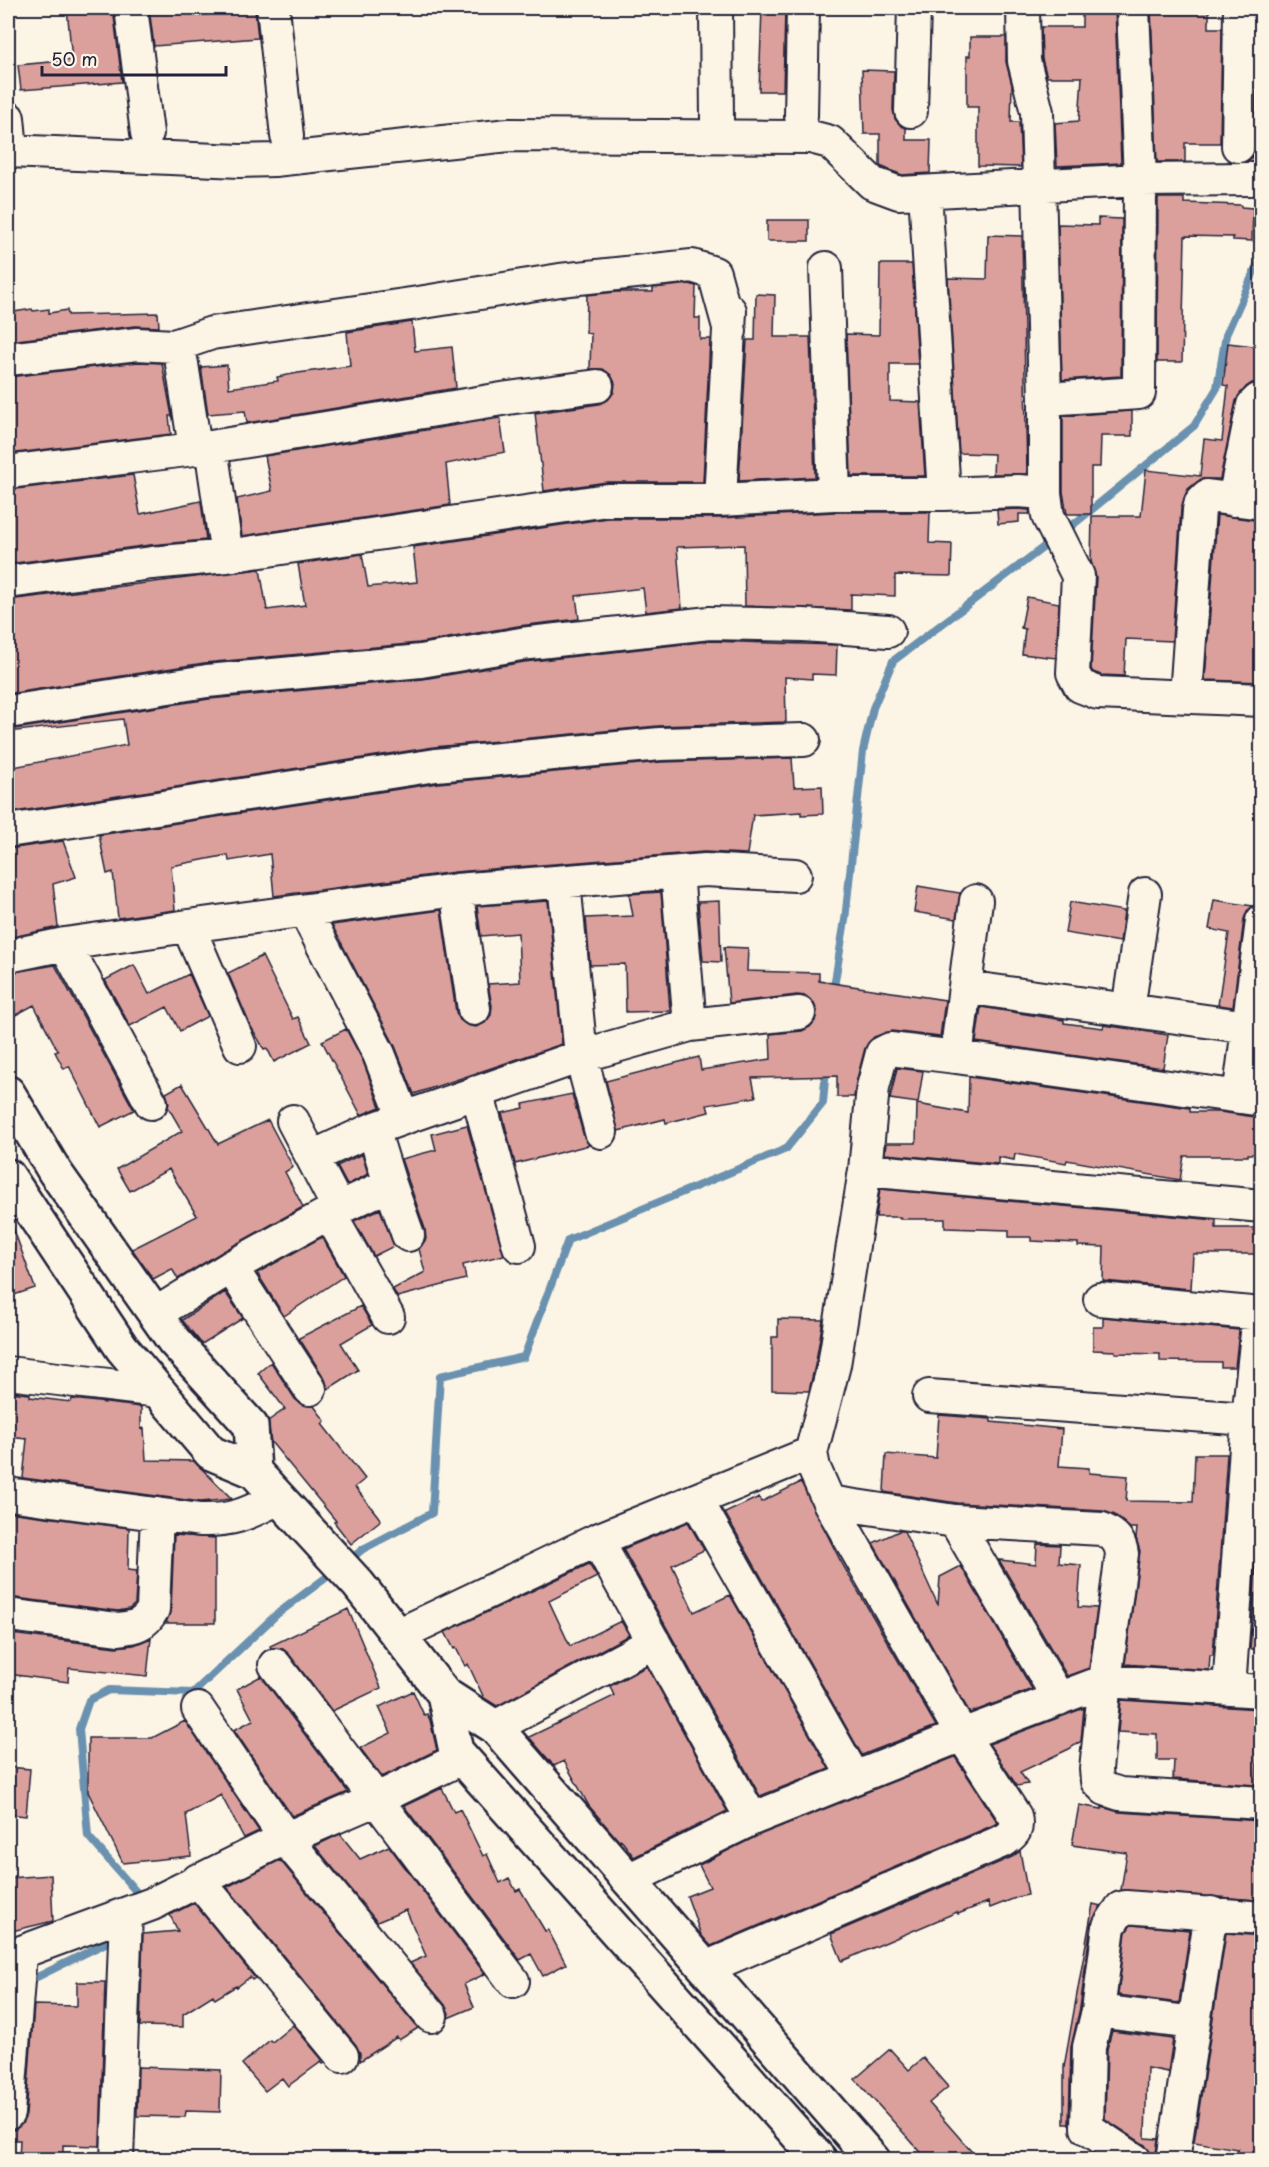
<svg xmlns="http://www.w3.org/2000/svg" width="1269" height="2167" viewBox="0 0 1269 2167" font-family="'Playpen Sans',sans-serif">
<rect width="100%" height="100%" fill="#fcf5e5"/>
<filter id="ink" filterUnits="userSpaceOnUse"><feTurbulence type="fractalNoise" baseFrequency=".0167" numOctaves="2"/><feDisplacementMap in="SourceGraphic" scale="12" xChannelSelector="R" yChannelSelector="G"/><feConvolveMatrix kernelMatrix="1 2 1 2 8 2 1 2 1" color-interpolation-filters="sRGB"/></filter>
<g filter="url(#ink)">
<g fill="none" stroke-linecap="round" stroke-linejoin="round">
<path stroke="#6b91af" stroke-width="8" d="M1063,533L1194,426L1217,388L1226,335L1262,254
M833,993L845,920L863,751L873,708L893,661L1053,540
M347,1562L363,1549L432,1513L440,1376L524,1357L568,1240L786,1149L823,1103L826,1068
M140,1900L139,1895L88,1836L79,1729L89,1700L109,1690L193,1693L277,1614L335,1571
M27,1982L118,1937"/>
</g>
<path fill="#dba09c" stroke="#22223b" stroke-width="1.5" d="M67,8H113L122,82L21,90L18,65L72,60Z
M149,8H203L204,15L255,10L258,38L154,46Z
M762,8H785L783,91H759Z
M1082,8H1115L1121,163L1057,166L1055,123L1079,121L1082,77H1047L1042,59L1041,27H1082Z
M1151,8H1209V28H1222L1220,143H1185V162H1157Z
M1258,28H1262V165L1248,161L1254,155L1256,146Z
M970,37H1006V62L1012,85L1011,122H1019L1021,167L978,166V107H967V56H970Z
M862,70L894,71L893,110L895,119L901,126L906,128V140H931L930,173L902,175L880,166V134H864Z
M1158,198H1184V203L1241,205V207L1253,208L1252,241L1233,240V237L1185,236L1182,362H1157Z
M1098,218L1122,219L1121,376L1062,380L1058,224L1098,225Z
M767,220H809V241H767Z
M988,235L1022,236L1027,474H993L994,454L959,453L948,278L987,279Z
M880,264H912L918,364H890V401L920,402L925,476H851L846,334L879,335Z
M690,284L696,286L695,318H700V339H710L703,482H607L544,491L535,413L599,404L608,400L614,392L615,383L611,375L603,369H590L591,334L586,333L587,295L616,292H653V288Z
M756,294L775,295L774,337H810L815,477L739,481L747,340H755Z
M32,309L33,311L49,309V313L67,310L68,315L158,313L159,327L135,326L8,341V313Z
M412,322L415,351L452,347L456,388L247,423L245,411L208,414L201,367L227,365L229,388L278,381L277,377L298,373L350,366L347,332Z
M1228,343L1262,347V382L1252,383L1246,387L1236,401L1220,479H1201L1188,489L1184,498L1181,509L1172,641L1126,639L1124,676L1101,675L1093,672L1091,669L1096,577L1091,561L1092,516H1141L1146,470L1200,476L1204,439L1222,441L1228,386L1223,385Z
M138,362L162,363L172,416H169L171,434L8,454V377Z
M1132,411V436H1101L1100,467H1091V514H1067L1063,492V416Z
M500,418L505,452L446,464L450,505L242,536L237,499L272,491L265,456Z
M1262,454V485L1256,484Z
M133,475L140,514L201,501L206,540L150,545L8,564V490Z
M1018,509L1029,510L1030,514H1019V522L998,524L997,510Z
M834,512H930L929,543L952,544L951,576L895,575V596L851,594V610L745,606L744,545L677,547L682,608L646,612L643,588L576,596L579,619L518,626L419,643L204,663L8,694V600L260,569L267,610L305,605L298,564L362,554L368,587L417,582L413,547L608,518H721Z
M1217,515L1262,521V682L1205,680Z
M1027,597L1059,603L1056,658L1022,654L1025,629L1021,628Z
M710,641L837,645L836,675L812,674V679L785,677L786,722L658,726L434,747L8,813V768L127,745L123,719L8,732V730L209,699L423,679L524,662Z
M792,758L794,787L822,786L823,814L801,815V812L753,815L747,854L704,852L455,872L274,896L270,854L229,861L228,855L171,866L175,910L118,918L113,872L107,874L99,835L438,783L661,762Z
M63,841L76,877L53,884L58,927L8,938V849Z
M918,886L960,893L956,919L914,912Z
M661,892L670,1011L626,1012L625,964L590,965L586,918L633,916L629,894Z
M1214,900L1253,906L1247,911L1244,919L1233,1007L1218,1005L1229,933L1209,929Z
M548,901L562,1044L414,1094L395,1046L332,925L441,910L456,1012L460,1020L467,1025L476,1027L485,1023L491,1015L492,1006L488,984L520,982L518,933L481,936L477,906Z
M719,901L721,962L703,961L698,902Z
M1070,902L1124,911L1120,942L1065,933Z
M724,947L748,948L747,971L819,973V981L945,1000L940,1037L892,1031L874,1037L865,1048L856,1083L854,1097H837V1076L752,1078L756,1097L707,1105L709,1112L666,1123L665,1119L618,1131L606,1081L699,1057L701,1070L771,1059L770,1034L802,1031L810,1027L815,1021L817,1012L814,1003L806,996L797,995L729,1003Z
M262,956L293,1019L298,1017L311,1043L274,1062L267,1048L264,1049L250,1025L228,973Z
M55,965L134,1110L100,1127L69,1066L64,1069L55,1052L58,1051L34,1005L8,1019V973Z
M134,965L149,994L189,974L208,1016L180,1031L167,1007L130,1026L105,980Z
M981,1007L1064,1020V1023L1103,1028L1104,1025L1168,1035L1163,1068L976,1042Z
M346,1029L363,1061L380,1107L361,1115L322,1041Z
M897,1068L923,1071L918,1103L890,1099Z
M969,1077L1190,1108V1112H1220L1262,1118V1154H1248V1156H1184L1180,1180L1067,1160L1066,1163L1015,1154L1014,1160L998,1157V1164L885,1154L886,1143H916L917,1104L968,1113Z
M182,1084L218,1144L268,1120L293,1167L285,1172L303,1207L222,1252L178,1279L172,1269L153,1279L132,1249L197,1216L169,1169L130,1191L117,1169L182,1131L168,1107L169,1103L166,1093Z
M572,1094L584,1137L589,1145L515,1164L502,1113L524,1108L523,1104Z
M467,1125L504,1255L463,1265L466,1279L397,1297L393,1289L425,1272L419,1249L426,1239L425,1229L401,1159L436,1150L432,1134Z
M362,1154L368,1174L347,1185L337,1166Z
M880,1189L1216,1220V1228H1262V1254H1193L1191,1289L1103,1281L1104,1247L1078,1246V1243L1031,1241V1237H1009V1230L945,1228V1219H900V1217H876Z
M380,1209L394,1246L374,1256L354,1221Z
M10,1219L35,1288L8,1297V1220Z
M322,1237L344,1276L284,1316L257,1273Z
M225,1292L243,1318L202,1344L182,1320Z
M361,1306L372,1325L341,1343L358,1370L328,1389L325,1379L299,1338Z
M1103,1317L1239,1330L1235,1367H1221V1362L1160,1361V1354L1115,1353V1351L1093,1350V1327H1103Z
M778,1319L823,1320L816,1361L809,1391L772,1390V1337H778Z
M271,1362L295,1399L302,1405L314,1406L325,1421L322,1424L365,1479L355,1487L381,1520L351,1544L334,1522L336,1521L271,1442L268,1421L285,1409L258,1373Z
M8,1392L30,1394V1397L71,1402L72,1399L141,1407V1429L144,1428L146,1460L194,1461L232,1499L201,1502L23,1478L27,1439L8,1437Z
M939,1415L991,1419V1422L1062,1429L1059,1466L1089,1468V1473L1128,1476L1126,1501L1193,1502L1195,1454H1227L1213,1655H1210L1209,1670L1125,1664L1140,1551L1136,1538L1137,1528H1130L1115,1515L1103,1511L957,1503L884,1492L886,1454L936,1458Z
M801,1482L840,1560L936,1726L862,1755L725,1513L759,1497L761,1502Z
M1262,1484V1649H1250Z
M8,1512L129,1528L128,1570L137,1571L135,1604L129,1609L118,1611L8,1597Z
M688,1522L704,1550L672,1565L694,1612L730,1595L829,1769L760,1796L623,1549Z
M899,1531H904L938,1605L940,1577L961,1566L1032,1689L970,1713L873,1543Z
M174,1535L215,1538V1623H166L171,1610Z
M1037,1544L1060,1545L1059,1563L1081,1565L1078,1607L1097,1608L1089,1668L1067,1676L999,1560L1036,1564Z
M589,1564L597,1577L549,1601L570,1646L621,1621L629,1635L497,1706L484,1698L468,1664L465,1666L456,1648L454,1649L445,1632Z
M348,1609L381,1688L332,1711L289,1654L283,1649L271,1648L270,1646Z
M11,1634L116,1647L134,1645L151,1638L147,1676L69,1668L68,1682L8,1674Z
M647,1666L727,1811L634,1857L621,1840L619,1841L589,1806L564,1761L554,1766L529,1737L614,1696L610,1686Z
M261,1676L348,1792L292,1816L234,1730L253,1720L237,1689Z
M413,1691L424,1715L427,1714L430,1720L437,1750L382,1777L360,1748L391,1733L379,1707Z
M1121,1700L1259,1709L1256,1785L1173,1779L1174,1760H1157V1734L1118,1732Z
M1084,1708L1081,1741L1069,1749L1020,1772L1028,1784L1017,1786L989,1744Z
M185,1721L259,1831L244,1838L221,1795L186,1814L191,1856L123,1863L88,1792V1738H152Z
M955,1757L998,1823L996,1824L711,1946L701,1935L687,1896L710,1887L699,1865L759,1835Z
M8,1767L30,1769L26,1816L8,1814Z
M442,1788L454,1812L460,1809L483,1856L487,1854L500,1883L509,1878L516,1891L520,1889L545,1931L548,1930L566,1964L543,1976L531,1954L520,1960L404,1806Z
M1079,1805L1102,1809V1807L1119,1812L1262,1821V1873L1257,1900L1121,1890L1127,1853L1072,1845Z
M340,1834L360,1859L389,1846L485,1974L464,1984L474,2007L448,2018L449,2013L445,2005L410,1963L426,1956L406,1910L377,1922L315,1846Z
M1020,1851L1028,1895L1018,1897L990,1908L988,1902L958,1914L957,1912L842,1961L831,1934L1012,1857Z
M280,1860L417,2027L418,2028L399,2040L397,2037L360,2061V2053L356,2045L227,1887Z
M51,1875L53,1921L8,1932V1878Z
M194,1903L255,1978L252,1980L250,1977L237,1987L236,1986L215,1999L213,1995L183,2014V2027L140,2026L143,1934L178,1931L170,1915Z
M1093,1904L1101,1906L1091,1924L1080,2008L1071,2047L1069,2124H1064V2067Z
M1131,1925L1190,1930L1179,2003L1118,1995L1126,1932Z
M1226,1933L1262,1936V2160H1236L1238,2149L1194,2142Z
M77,1982H105L100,2146L63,2145V2160H19L20,2140H8V2131L16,2129L22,2124L26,2115L34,2005L77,2006Z
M293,2025L325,2063L323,2064L321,2062L288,2086L282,2078L265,2091L242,2064L270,2040L272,2042Z
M1112,2031L1173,2039L1168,2072L1147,2068L1145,2138L1158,2139L1156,2153L1152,2156L1145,2145L1105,2119L1107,2049Z
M890,2049L909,2070L923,2058L948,2087L929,2103L979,2160H928L855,2079Z
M138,2067L221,2070L220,2112L186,2111L185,2117L137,2116Z"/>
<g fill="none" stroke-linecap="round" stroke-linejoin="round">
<g stroke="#22223b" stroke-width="36">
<path id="minor" d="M131,8L147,133
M273,8L287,136
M716,8L717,121
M1023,8L1024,61L1037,112L1045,399V493L1048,516L1078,576L1073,673L1080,686L1098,693L1262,700
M911,111L914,8
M801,116L803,8
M8,118L10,139
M1238,146L1240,8
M8,151L240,161L274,160L509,135L811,137L830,142L872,183L899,193L1140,180L1251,179
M925,192L944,494
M826,268L834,494
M174,346L212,333L418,303L560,280L692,266L714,273L730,331
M8,359L137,344L174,346L180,355L182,364L195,448
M1045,399L1139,393L1140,180L1133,8
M211,447L227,556
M8,472L211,447L508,398L597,386
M720,500L730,311
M1234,500L1253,405L1258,400H1262
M8,582L152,563L227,556L607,500H720L834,494H944L1018,491L1045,493
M1186,696L1199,510L1201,502L1207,496L1262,503
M8,712L207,681L421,661L521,644L709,623L803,625L888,631
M8,831L436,765L660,744L804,740
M564,882L581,1056L601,1132
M456,890L474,1009
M976,901L956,1057L1262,1100
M305,911L379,1054L404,1118L373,1129L390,1184L329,1213L388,1317
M188,926L240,1046
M65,944L151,1103
M8,956L65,944L188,926L456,890L705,870L795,875
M965,987L1248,1027
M1128,1010L1145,894
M690,1025L799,1013
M956,1057L890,1049L882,1053L873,1087L865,1170L834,1365L811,1453L814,1468L829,1502L955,1521L1059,1699
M477,1092L519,1246
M1239,1097L1262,921
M404,1118L581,1056L690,1025L677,873
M293,1121L338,1207
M312,1157L373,1129
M865,1170L1262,1206
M390,1184L408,1235
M231,1267L310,1389
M1100,1299L1262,1314
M155,1314L231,1267L329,1213
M8,1373L159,1391
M929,1396L1248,1419
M8,1494L200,1520C235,1521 248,1513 279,1498
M697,1501L854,1777
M955,1521L1102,1529C1114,1535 1120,1540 1122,1554L1105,1681L1096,1769L1097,1781L1105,1789L1120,1794L1262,1803
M597,1540L752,1819
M8,1615L118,1629C135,1627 145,1625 153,1609L157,1514
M398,1635L597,1540L811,1453
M275,1665L513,1981
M1229,1689L1248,1419L1259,1314
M198,1709L286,1839L431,2016
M495,1727L654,1642
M198,1880L342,2056
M628,1880L752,1819L962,1735L1105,1681L1262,1691
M8,1957L152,1904L273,1844L375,1800L462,1758
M705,1968L1005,1840C1015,1833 1018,1829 1015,1816L962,1735L829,1502
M1098,2011L1194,2023
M8,2113L20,1954
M117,2160L126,1914
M1135,2160L1087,2128L1089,2047L1098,2011L1109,1926L1121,1908L1126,1907L1262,1918
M1173,2160L1211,1913"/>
</g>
<g stroke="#22223b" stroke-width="38">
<path id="major" d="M8,1093L55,1172L174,1341L251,1426L254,1471
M8,1176L122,1348L211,1453L254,1471L358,1584L444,1694L495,1727L873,2160
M444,1694L456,1751L820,2160"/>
</g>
<use href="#minor" stroke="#fcf5e5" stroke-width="32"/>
<use href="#major" stroke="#fcf5e5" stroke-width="33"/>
</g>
</g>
<rect width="1269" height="2167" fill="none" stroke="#fcf5e5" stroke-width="30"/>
<rect x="15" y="15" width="1239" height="2137" fill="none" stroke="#22223b" stroke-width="2" filter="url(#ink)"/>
<path d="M42 66v9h184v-9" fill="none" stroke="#22223b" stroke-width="3"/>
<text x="51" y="66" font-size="18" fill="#22223b" stroke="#fcf5e5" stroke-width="4.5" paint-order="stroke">50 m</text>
</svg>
